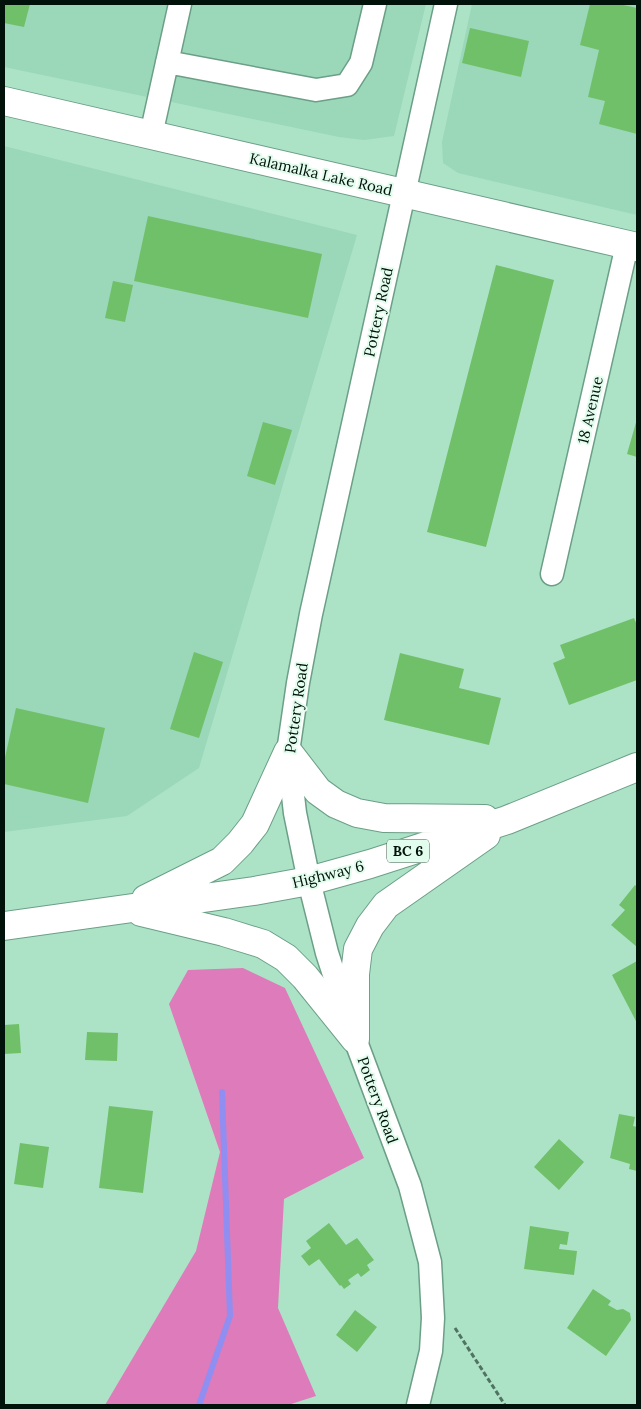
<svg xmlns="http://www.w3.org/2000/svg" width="641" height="1409" viewBox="0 0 641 1409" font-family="Lora,serif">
<rect width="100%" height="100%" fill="#ace3c7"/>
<path fill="#9ad8b9" d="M4,4H426L394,136L364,140L339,137L4,67Z
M472,4H637V215L458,173L443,163L442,142Z
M4,146L357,235L199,768L127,816L4,832Z"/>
<path fill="#de7bba" d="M243,968L285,988L364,1158L284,1199L278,1308L316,1396L288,1405H105L196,1251L220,1152L169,1004L188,970Z"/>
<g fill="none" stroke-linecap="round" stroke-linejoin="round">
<path stroke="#908ef1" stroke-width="6" d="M199,1405L230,1316L222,1092"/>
</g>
<path fill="#70c06a" d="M4,4H30L24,27L4,23Z
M590,4H619L637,8V134L599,124L605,101L588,97L599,50L580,45Z
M470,28L529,41L521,77L462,63Z
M148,216L322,254L308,318L134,281Z
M496,265L554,280L486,547L427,532Z
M113,281L133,285L125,322L105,318Z
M637,419V457L627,454Z
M263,422L292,430L275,485L247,476Z
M634,618L637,625V680L569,705L553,663L565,658L560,645Z
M194,652L223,662L199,738L170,729Z
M400,653L464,669L459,688L501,698L489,745L384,720Z
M16,708L105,728L88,803L4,784V762Z
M635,885L637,887V947L611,925L625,910L619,905Z
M637,961V1023L612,975Z
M19,1024L21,1053L4,1054V1025Z
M87,1032L118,1033L117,1061L85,1060Z
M109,1106L153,1111L143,1193L99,1188Z
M619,1114L635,1117L633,1126L637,1127V1171L629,1169L630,1164L610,1158Z
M559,1139L584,1162L559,1190L534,1167Z
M20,1143L49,1147L43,1188L14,1184Z
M329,1223L346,1245L357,1238L374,1260L367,1265L370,1270L361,1277L358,1273L348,1280L351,1284L344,1289L341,1285L340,1286L319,1259L309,1266L301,1256L311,1248L306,1241Z
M530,1226L569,1232L567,1245L560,1244L559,1249L577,1251L574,1275L524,1269Z
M593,1289L611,1301L608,1305L617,1310L623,1309L630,1313L631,1320L606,1356L567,1328Z
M355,1310L377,1327L357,1352L336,1335Z"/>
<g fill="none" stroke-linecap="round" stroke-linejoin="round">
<g stroke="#6b9f86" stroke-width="25">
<path id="minor" d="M167,62L316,90L347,85L361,63L375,4
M151,135L180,4
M552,574L627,245
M418,1405L431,1351L433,1318L430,1262L410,1186L355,1039L327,953L309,881L295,813L288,752L298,683L311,614L446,4"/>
</g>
<g stroke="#6b9f86" stroke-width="30">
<path id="major" d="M4,101L637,247
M146,899L222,861L240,843L255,824L288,752L318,791L336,804L357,813L384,818L485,819
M141,912L224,932L263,944L286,958L305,977L355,1039
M4,926L254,891L309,881L370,864L507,820L637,767
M355,1039V974L358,949L370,926L386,905L486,835"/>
</g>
<path stroke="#517462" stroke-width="3" stroke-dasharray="5 2.5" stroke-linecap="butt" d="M455,1328L505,1405"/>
<use href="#minor" stroke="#fff" stroke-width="22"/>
<use href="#major" stroke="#fff" stroke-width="28"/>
</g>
<g text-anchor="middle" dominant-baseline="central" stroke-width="4" stroke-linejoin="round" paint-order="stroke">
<rect fill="#e2fdee" stroke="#44584e" stroke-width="1" x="387" y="839.5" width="42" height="23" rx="4"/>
<g font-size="14" font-weight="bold" fill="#001209">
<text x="408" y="851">BC 6</text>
</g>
<g font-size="15" fill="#001209" stroke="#e2fdee">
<text transform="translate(321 174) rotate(13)">Kalamalka Lake Road</text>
<text transform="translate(378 312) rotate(-78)">Pottery Road</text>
<text transform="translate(590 410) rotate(-77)">18 Avenue</text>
<text transform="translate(296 708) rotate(-82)">Pottery Road</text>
<text transform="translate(328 874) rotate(-14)">Highway 6</text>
<text transform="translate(378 1100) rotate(70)">Pottery Road</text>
</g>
</g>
<rect width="641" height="1409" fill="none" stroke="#001209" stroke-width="10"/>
</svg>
